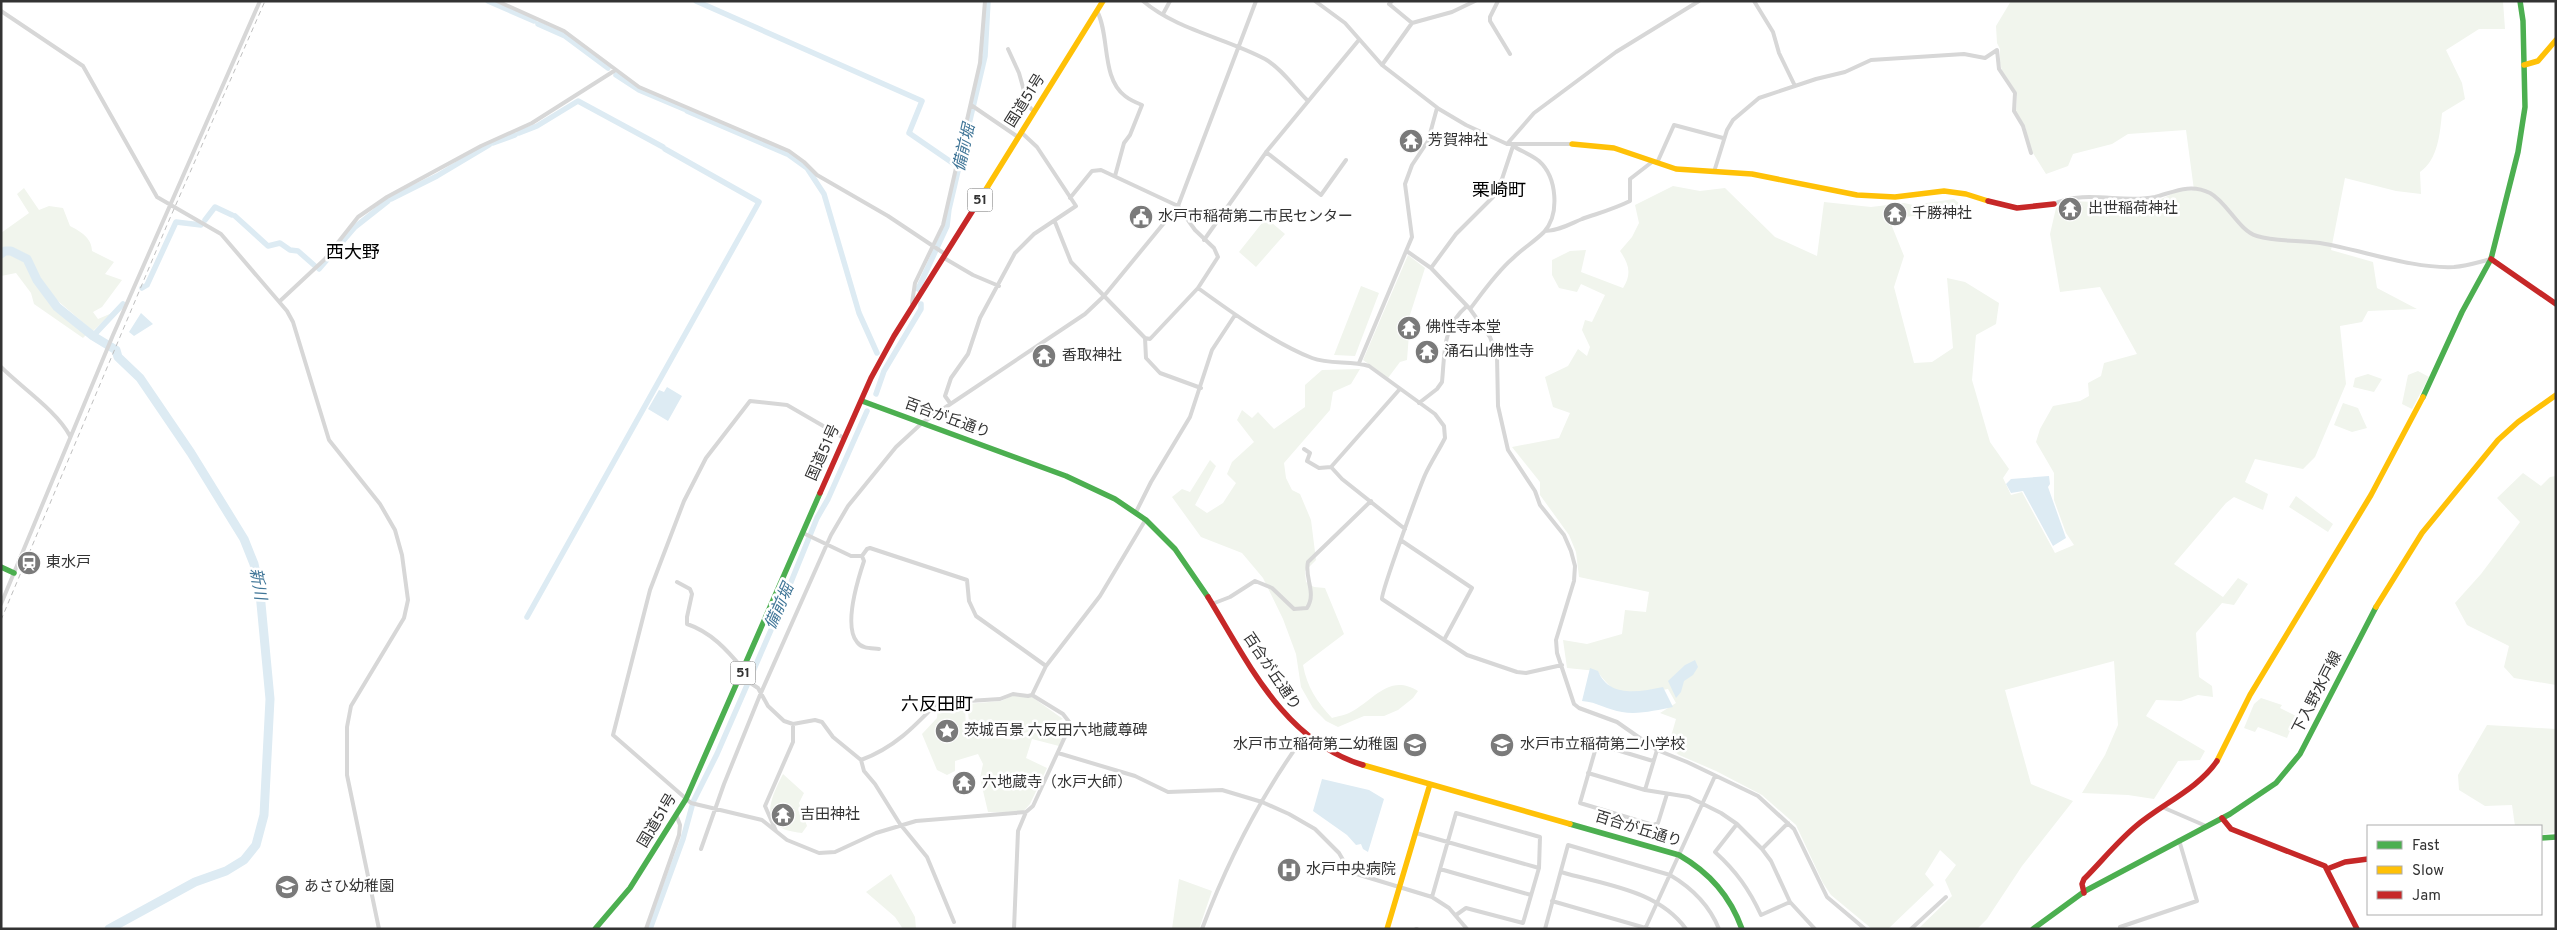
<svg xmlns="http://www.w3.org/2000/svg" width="2557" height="930" viewBox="0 0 2557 930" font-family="Overpass,'Noto Sans JP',sans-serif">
<rect width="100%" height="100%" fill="#fff"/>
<path fill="#f1f5ed" d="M2011,1H2503L2505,29H2479L2446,50L2462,83L2465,99L2442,113C2440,133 2438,160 2420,172L2421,194L2396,191L2345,178L2331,250L2373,262L2377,288L2417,309L2368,311L2362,322L2340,326L2346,384L2315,457L2303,469L2255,459L2245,482L2268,494L2263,510L2234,497L2226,503L2174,564L2223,597L2238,578L2248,584L2234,605L2222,603L2196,633L2199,677L2212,686L2213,697L2198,695L2181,701L2156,700L2146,716L2205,751L2200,760L2178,761L2154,799L2128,795L2082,793L2105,755L2118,725L2114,661L2005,690L2031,784L2073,801L2022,866L1987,919L1977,929H1918L1952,896L1945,880L1956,865L1940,850L1925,874L1934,885L1888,929H1872L1831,895L1823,883L1796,825L1762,795L1716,771L1679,755L1668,747L1676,719L1660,713L1676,703L1668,689C1632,695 1621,704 1597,671L1567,668L1563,640L1587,644L1622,634L1625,610L1646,612L1649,592L1579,577L1576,552L1569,535L1540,495V482L1512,447L1559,438L1570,413L1553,407L1545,377L1568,366L1578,349L1587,356L1590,347L1582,330L1585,320L1592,322L1605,295L1581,284L1577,292L1559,288L1552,275V260L1570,251L1586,250L1581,272L1623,288C1632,274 1629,264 1620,251L1632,237L1639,223L1635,205L1673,186L1700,191L1725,188L1775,237L1817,256L1824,202L1871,207L1904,203L1913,205L1954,199L1960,204L1945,212L1889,219L1904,256L1894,287L1914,363L1932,362L1953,348L1947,278L1965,282L1999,303L1996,324L1976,335L1972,380L1990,442L2009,469L2003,478L2011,495L2022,492L2055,553L2074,545L2066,533L2054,500V473L2036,442L2040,429L2053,406L2080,401L2089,396L2088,383L2101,376L2104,363L2137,354L2100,287L2060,292L2050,234L2056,208L2071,201L2117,203L2159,200L2176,192L2194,190L2186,130L2128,134L2112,144L2073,154L2068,166L2046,174L2031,150L2025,126L2016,112L2017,93L2002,71L2000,63V49L1997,43L1996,26Z
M24,188L39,210L49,206L63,208L70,226C80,231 92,238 92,251L114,262L105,274L122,280L102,307L93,312L98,319L112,313L93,331L58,301L47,289L28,257L13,248L1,249V233L29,213L17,194Z
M1266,218L1285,234L1256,267L1239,252Z
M7,252L25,261L47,298L87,334L83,338L34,304L31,293L16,273L1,276V256Z
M1408,255L1425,268L1409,318H1405L1400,328V332L1409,334L1407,360L1400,362L1388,378L1363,360Z
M1361,286L1379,293L1355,356L1334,355Z
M1360,369L1351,384L1333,392L1330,410L1284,463L1286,478L1292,490L1300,494L1311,520L1316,560L1305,571L1306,582L1314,587L1325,588L1344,634L1303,665C1307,687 1317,702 1332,718C1338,716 1346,715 1351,712C1374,700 1389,673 1418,691L1413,698L1398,710L1384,716H1364L1338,727L1326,721L1313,708L1301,687L1296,654L1283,619L1263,578L1242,553L1201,537L1172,497L1182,489L1190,492L1210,460L1216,466L1195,505L1207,513L1223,503L1236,483L1227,474L1232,462L1254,442L1237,420L1242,410L1252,418L1258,412L1274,429L1305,407V385L1322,370Z
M2418,371L2429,377L2412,409L2402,404L2408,375Z
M2368,374L2382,379L2374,392L2353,387L2355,378Z
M2343,403L2358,408L2367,428L2352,432L2334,425Z
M2523,473L2541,486L2550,477L2556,476V685L2514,678L2504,667L2509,646L2467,625L2455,603L2481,574L2520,522L2497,498Z
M2296,496L2333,524L2328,532L2289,507Z
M1012,696L1032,697L1063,719L1016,736L970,730L967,704L1001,701Z
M2261,698L2282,705L2280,708L2296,716L2287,738L2258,727L2255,732L2244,728L2254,704Z
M965,703L966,732L1015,740L1061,723L1067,730L1059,746L1032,739L1026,758L1047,768L1030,804L1022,813L988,812L980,778L983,764L978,754L955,761V771L947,775L937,770L922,734L937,718L938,706Z
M2487,725L2556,729V832L2541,835V826H2515L2512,805L2485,806L2459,790L2458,775Z
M783,774L804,793L799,803L807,826L802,833C758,829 768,803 783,774Z
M891,874L915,917L916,929H903L895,917L866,892Z
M1179,879L1212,891L1199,929H1172Z"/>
<path fill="#ddebf3" d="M141,313L153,324L134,336L129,332Z
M667,387L682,396L668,421L648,409L659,390L664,392Z
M2049,476L2050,484L2048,487L2066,538L2053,546L2023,491L2011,493L2006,484L2011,479Z
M1695,660L1698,667L1693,675L1684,681L1681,692L1676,698L1668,681L1685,665Z
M1590,668L1598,671C1609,698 1639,692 1663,687L1673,707C1657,710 1638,715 1622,712C1608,710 1597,702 1582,701Z
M1322,779L1369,790L1384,799L1368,852L1363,849L1361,844L1356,845L1347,835L1313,811Z"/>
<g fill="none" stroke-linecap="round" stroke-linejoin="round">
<path stroke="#ddebf3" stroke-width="5.5" d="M488,1L534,21
M696,1L922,101L909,133L954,164
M538,24L565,36L608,68
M616,75L639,90L684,109
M687,111L787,154
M519,133L537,126L578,101L663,147
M493,143L515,135
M789,155L807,168L824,194L859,313L877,353
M391,199L437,176L489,145
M235,216L268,246L280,243L290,250L298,251L315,266
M205,220L215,207L232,215
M319,269L355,227L388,201
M142,288L147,285L176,222L201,225
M918,289L947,226L949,209L985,56L988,1
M93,336L123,304
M876,394L884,371L921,309V304
M527,617L759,202L665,149
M693,802L717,754L778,614L817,518L828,499L867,411
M650,929L683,839L692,806"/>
<path stroke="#ddebf3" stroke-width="9" d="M1,254L5,251H11L27,259L37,280L57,307L93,336L116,350L118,357L140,378L191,453L244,539L254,564L260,593L270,699L264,815L256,845L244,860L226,871L195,882L109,929"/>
<path stroke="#d7d7d7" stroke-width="4" d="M497,1L564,31L639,87L789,151L804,162L817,175L888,216L945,254
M1143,1C1177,30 1226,38 1265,59C1281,68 1294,87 1307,100
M1315,1L1345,23L1382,65L1439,109L1466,125L1507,144H1572
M1392,1L1389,4L1412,23
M1498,1L1490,17V21L1510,54
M1754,1L1773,32L1779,53L1795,86
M1,11L83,66L157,197L221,234L287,311L293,322L329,440L380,504L395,530L402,555L408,600L404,618L351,706L347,727V775L379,929
M1097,11C1110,35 1101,78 1125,96C1130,100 1137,103 1142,105L1130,135L1124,143L1115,176
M1163,14L1170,1
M1008,49L1019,73L1028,105L1034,112
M1382,65L1412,23L1452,12L1475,1
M971,105L1018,137
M1507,144L1534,113L1616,52L1699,1
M1266,152L1321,195L1346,160
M1657,163L1674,125L1723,138
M1714,172L1727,130L1733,120L1759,98L1816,79L1845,72L1871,60L1964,54L1985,58L1997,50L1999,69L2015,93L2014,111L2023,126L2031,153
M2054,204C2085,189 2123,204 2155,197C2174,192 2190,183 2210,193C2227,202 2239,231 2257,236C2277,242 2300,240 2320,243C2362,250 2413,269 2454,267C2467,266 2479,262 2491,259
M1055,222L1071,262L1145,338L1150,339L1198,288L1218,257L1214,248L1195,230L1178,206L1101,170L1092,171L1070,198
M1545,231C1558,231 1570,224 1582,219C1599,213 1614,209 1630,201V179L1652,162
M1204,240L1267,151L1358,41
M1408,252L1431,268L1470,309L1490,337L1497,356L1498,406L1508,450L1535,491L1540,505L1564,535L1571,551L1575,566L1574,581L1556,640L1557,653L1574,704L1579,708L1617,722L1657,750L1687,762L1758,796L1794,829L1827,897L1865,929
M944,258L973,275L999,286
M1431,268L1456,234L1493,197L1502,179L1513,146
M1198,288C1231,312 1274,343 1312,358C1330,365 1351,360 1369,366L1435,414L1444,426L1445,438C1439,450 1431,462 1425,475C1419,489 1381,592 1382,599L1467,655L1517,672L1526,673L1562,665
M280,301L325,259L358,217L387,197L481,146L532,123L614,71
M912,303L915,283L943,225L980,63L985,1
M1470,309C1483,292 1496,273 1512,259C1522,249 1534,242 1544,232C1560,214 1557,177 1539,161C1532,155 1521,151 1513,146
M1145,338L1146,358L1160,373L1201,388
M1359,363L1412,237L1405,184L1412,165L1428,141L1437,108
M1,367C22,388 57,411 70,436
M1399,390L1331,467L1342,479L1405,529
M950,403L945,396L951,378L968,354L980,318L1015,253L1034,234L1076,206L1037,147L1022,133
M1419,403L1437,389L1442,382C1445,352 1442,327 1467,306
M844,438L787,405L750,401L706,458L684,501L650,590L613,735L691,803L762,820L787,840L819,853L835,852L876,833L916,821L1026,812
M1304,449L1310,453L1307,461L1319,468L1331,467
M1136,512L1151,482L1190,417L1212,350L1235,315
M803,533L851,556H862L867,549L870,548L967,580L969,601L976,616L1046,666
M1402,541L1472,588L1444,640
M862,556L864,561C858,579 843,625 857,642C862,649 871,648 879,649
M677,582L690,589L692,594L687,617V624C711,632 727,650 743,669
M1,604L113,335L260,1
M1212,604L1230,597L1255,581L1272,588L1294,609L1307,608C1317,593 1304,577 1308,562L1371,501
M741,677L758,688L768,706L784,721L793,724L815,720L822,722L833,737L861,760L864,771L875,784L900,824L927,857L954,922
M1032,695L1046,666L1100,596L1146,519
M1058,753L1135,776L1168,792L1222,790L1262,802L1289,814L1315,829L1339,853L1350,872L1432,897L1449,908L1467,929
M861,760C894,748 914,727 937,703L1000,699L1013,694L1028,696L1032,695L1063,714L1070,723L1069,728L1033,806L1026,812L1018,831L1014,929
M1653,761L1597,744L1580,803L1653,825L1658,823L1667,794
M1588,773L1645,790L1689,797L1721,813L1737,824L1762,849L1771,861L1790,902L1815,929
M1645,790L1657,750
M2162,807L2206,826
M1737,824L1715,852C1736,871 1749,889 1761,915L1790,902
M776,831L765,806L793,742V724
M1416,833L1539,868
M701,849L724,784L760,695L831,535L848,506L896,447L922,423L1085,314L1104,296L1178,206L1256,1
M1762,849L1788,823
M1440,869L1531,895
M1561,872C1605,885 1658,890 1686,929
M1432,897L1456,813L1540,837L1539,868L1523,923L1466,908L1456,915
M1552,901L1649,929
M2120,927L2197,901L2179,840
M646,929L679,835L680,825L677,817
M1202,929C1228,860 1261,795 1305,735
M1416,929H1417
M1545,929L1568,845L1670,875C1692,888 1709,904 1719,929
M1645,929L1715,776
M1911,929L1946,897"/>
<path stroke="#4caf50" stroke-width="5.5" d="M2423,397L2462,312L2491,259L2518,152L2525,107L2523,21L2520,1
M862,401L1066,476L1115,499L1146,520L1175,549L1208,597
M1,567L14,573
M1570,824L1679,855C1710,873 1730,896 1742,929
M2541,838L2556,837
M595,929L630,888L686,799L820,493
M2033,929L2085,891L2230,814L2276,783L2300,754L2376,607"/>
<path stroke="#ffc107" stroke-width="5.5" d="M2524,65L2538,61L2556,40
M1572,144L1614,148L1676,169L1752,174L1857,195L1895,197L1944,191L1966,194L1988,201
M975,207L1103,1
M2376,607L2422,533L2498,440L2518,422L2556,395
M2217,761L2250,695L2371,495L2423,397
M1363,765L1570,824
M1387,929L1430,784"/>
<path stroke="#c62828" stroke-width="5.5" d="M1988,201L2017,208L2054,204
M2491,259L2556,304
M820,493L871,378L894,336L975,207
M1208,597C1248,662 1284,741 1363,765
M2222,818L2231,829L2325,866L2357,929
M2327,869L2345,862L2368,859
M2084,893L2082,884L2084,879C2101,862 2117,842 2136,826C2162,804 2198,789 2217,761"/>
<path stroke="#bebebe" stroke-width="1" stroke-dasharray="5 4" stroke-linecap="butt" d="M1,620L167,225L265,1"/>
</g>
<defs>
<g id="temple-disc" transform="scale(1.25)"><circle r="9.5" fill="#7a7a7a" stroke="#fff"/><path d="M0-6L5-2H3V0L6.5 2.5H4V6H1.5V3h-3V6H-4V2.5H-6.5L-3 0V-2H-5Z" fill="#fff"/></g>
<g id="civic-disc" transform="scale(1.25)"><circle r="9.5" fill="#7a7a7a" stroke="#fff"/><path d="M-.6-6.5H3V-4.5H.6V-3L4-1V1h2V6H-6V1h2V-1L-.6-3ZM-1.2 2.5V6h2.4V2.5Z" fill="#fff"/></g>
<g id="station-disc" transform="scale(1.25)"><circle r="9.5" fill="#7a7a7a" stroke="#fff"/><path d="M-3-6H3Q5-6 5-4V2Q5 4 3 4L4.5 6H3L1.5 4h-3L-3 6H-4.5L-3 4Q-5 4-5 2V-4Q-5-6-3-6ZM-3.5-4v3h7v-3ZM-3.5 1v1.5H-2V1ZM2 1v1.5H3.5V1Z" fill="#fff"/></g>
<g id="sight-disc" transform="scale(1.25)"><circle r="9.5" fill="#7a7a7a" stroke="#fff"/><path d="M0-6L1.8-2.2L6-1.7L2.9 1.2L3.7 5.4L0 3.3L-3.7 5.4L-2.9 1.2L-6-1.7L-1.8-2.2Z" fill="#fff"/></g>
<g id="school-disc" transform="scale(1.25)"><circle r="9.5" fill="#7a7a7a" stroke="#fff"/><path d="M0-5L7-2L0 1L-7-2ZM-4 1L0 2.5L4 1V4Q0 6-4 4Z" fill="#fff"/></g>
<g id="hospital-disc" transform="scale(1.25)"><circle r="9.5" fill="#7a7a7a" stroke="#fff"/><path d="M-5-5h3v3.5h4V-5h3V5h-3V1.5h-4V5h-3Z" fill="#fff"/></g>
</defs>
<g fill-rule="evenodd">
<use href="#temple-disc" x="1411" y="141"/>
<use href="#temple-disc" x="2070" y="209"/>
<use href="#temple-disc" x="1895" y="214"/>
<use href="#civic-disc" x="1141" y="217"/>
<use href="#temple-disc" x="1409" y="328"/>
<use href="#temple-disc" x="1427" y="352"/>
<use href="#temple-disc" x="1044" y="356"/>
<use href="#station-disc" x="29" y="563"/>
<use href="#sight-disc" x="947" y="731"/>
<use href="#school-disc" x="1415" y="745"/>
<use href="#school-disc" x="1502" y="745"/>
<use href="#temple-disc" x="964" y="783"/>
<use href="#temple-disc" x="783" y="815"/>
<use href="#hospital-disc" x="1289" y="870"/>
<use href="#school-disc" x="287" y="887"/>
</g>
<g text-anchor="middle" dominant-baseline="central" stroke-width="5" stroke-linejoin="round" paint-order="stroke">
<g fill="#fff" stroke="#707070" stroke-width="1">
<rect x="967.5" y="188.5" width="25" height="23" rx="4"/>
<rect x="730.5" y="661.5" width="25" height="23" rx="4"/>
</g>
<g font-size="14" font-weight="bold" fill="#333">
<text x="980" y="200">51</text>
<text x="743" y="673">51</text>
</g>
<g font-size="15" fill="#333" stroke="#fff">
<text transform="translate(1026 101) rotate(-58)">国道51号</text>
<text transform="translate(947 419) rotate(20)">百合が丘通り</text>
<text transform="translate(824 453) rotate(-66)">国道51号</text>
<text transform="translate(1271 672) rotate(56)">百合が丘通り</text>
<text transform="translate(2318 693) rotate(-63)">下入野水戸線</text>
<text transform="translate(658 821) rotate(-59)">国道51号</text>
<text transform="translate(1638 830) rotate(17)">百合が丘通り</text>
</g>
<g font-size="15" fill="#333" stroke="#fff" text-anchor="start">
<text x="1428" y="141">芳賀神社</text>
<text x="2088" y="209">出世稲荷神社</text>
<text x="1912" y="214">千勝神社</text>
<text x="1158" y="217">水戸市稲荷第二市民センター</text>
<text x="1426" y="328">佛性寺本堂</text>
<text x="1444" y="352">涌石山佛性寺</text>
<text x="1062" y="356">香取神社</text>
<text x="46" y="563">東水戸</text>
<text x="964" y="731">茨城百景 六反田六地蔵尊碑</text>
<text x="1398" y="745" text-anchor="end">水戸市立稲荷第二幼稚園</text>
<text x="1520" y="745">水戸市立稲荷第二小学校</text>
<text x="982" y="783">六地蔵寺（水戸大師）</text>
<text x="800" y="815">吉田神社</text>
<text x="1306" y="870">水戸中央病院</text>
<text x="304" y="887">あさひ幼稚園</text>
</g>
<g font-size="16" font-style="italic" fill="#3f7597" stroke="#fff">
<text transform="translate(965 148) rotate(-77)">備前堀</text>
<text transform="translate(257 584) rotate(80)">新川</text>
<text transform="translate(780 607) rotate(-66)">備前堀</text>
</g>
<g font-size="18" fill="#000" stroke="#fff">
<text x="1499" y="191">栗崎町</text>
<text x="353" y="253">西大野</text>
<text x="937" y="705">六反田町</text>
</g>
</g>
<rect width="2557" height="930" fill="none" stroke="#333333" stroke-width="5"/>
<rect x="2367" y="825" width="175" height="90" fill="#ffffff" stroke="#adadad"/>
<rect x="2377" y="841" width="25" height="8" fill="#4caf50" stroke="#adadad"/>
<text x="2412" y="850" font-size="15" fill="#333333">Fast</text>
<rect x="2377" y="866" width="25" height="8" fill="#ffc107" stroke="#adadad"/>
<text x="2412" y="875" font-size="15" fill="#333333">Slow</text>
<rect x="2377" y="891" width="25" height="8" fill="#c62828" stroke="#adadad"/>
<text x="2412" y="900" font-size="15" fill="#333333">Jam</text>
</svg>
